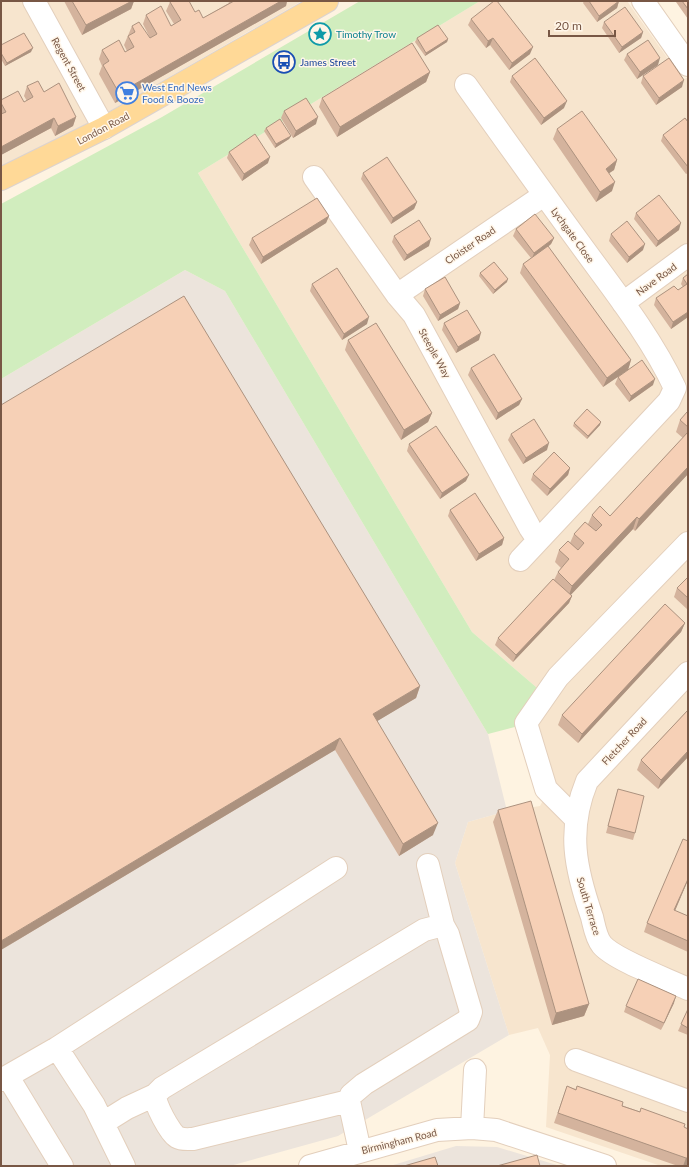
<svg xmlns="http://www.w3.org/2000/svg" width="689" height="1167" viewBox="0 0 689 1167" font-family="Lato,sans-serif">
<rect width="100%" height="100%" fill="#fef3e1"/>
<path fill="#f7e5ce" d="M1,1H302L110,111L1,169Z
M480,1H627L683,80L688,77V1166H661L546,1127L550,1055L538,1028L509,1035L455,863L468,822L507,811L540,806L553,782L534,722L550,699L472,632L198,173Z"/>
<path fill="#ece4dc" d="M185,270L225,291L488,734L507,811L468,822L455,863L509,1035L338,1136L230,1166H1V379Z
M456,1146L497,1147L560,1166H390Z"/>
<path fill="#d1edbe" d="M360,1H480L198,173L472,632L550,699L534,722L488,734L225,291L185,270L1,379V204L162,117Z"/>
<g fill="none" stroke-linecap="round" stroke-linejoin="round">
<g stroke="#e3cfbc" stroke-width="24">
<path id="minor" d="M34,1L104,128
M643,1L688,65
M466,85C503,137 540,189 578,241C612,288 650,335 675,388L669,401L520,560
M314,177L397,295L414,315L530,528L538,540
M397,295L544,195
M623,303L688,255
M688,673L587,781C567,830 575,868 592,917C594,925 596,938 602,945C615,960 667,979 688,989
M575,818L546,789L526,723L558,677L688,543
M428,865L443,925
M57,1048L94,1105L124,1166
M576,1060L688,1101
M8,1077L62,1166
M1,1080L57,1048L336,868
M155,1095C154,1103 170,1133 177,1137C182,1140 188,1139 193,1139L349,1101
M103,1123L127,1108L155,1095L162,1088L424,930L443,925L448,934L471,1012L468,1020L364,1084L351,1095L349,1101L360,1151
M472,1128L475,1070
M310,1166L437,1130L472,1128L496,1130L605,1166"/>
</g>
<g stroke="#dcd3cf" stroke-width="24">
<path id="major" d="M1,179L104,128L327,1"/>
</g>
<use href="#minor" stroke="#fff" stroke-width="22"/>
<use href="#major" stroke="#ffd997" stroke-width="22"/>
</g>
<path fill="#d4b39d" d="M64,1H134L131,9L82,35Z
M228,1H287L286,6L115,103L99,74L102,66L99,59L102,50L125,52L127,51L124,45L132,26L150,38L143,24L146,15L171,26L174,24L166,11L170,2L195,12L203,18L229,3Z
M584,1H619L617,8L597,22L583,3Z
M677,1H688V19L676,2Z
M471,19L530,54L509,70L490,45L486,48L468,25Z
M604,22L643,32L641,38L619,53L602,28Z
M417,38L448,39L447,42L425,56L415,42Z
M1,45L31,52L5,66L1,59Z
M627,54L658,65L637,79L624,60Z
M430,72L426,82L337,137L319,107L322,98Z
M512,76L564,108L541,125L510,82Z
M643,76L682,87L656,105L641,83Z
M27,86L44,92L76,117L73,126L55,136L51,128L1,155V100L24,102L27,101L24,96Z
M284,111L316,124L293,138L281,118Z
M688,122V173L686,174L661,141L663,135Z
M266,128L291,136L289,139L275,148L264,131Z
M557,129L617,160L614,170L609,173L612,191L596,202L553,139Z
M229,152L268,163L242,181L227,158Z
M363,173L417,202L414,209L391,224L361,179Z
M636,213L679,230L656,247L634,219Z
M329,216L326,223L261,264L249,245L252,238Z
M516,229L554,238L551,244L548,247L631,360L628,370L603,387L520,273L523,264L531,258L513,236Z
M611,234L643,250L627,263L609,241Z
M394,236L429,246L404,261L392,242Z
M480,273L507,282L493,294L479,276Z
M688,274V317L671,329L654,305L656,298L678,290L683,287L681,284L683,278Z
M312,284L367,324L342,340L310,291Z
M425,289L460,303L458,309L438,321L423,296Z
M444,323L479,340L456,353L442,330Z
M348,340L432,413L428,422L401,440L345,350Z
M471,368L522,399L519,405L496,420L468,375Z
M618,377L653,385L629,402L615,384Z
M688,413V474L635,531L633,529L570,595L572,596L569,603L513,662L495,645L498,638L554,580L558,572L561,568L555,562L559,550L570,543L574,534L588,524L592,515L610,516L683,438L676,432L680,420Z
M574,423L600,425L587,439L573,426Z
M511,434L547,450L523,464L508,440Z
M409,444L466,481L440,499L407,451Z
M570,468L568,475L547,496L531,480L533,474Z
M450,510L504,538L502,545L476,561L448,516Z
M688,577V610L674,597L677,588Z
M685,623L681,632L578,743L558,725L562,715Z
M420,686L416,698L377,721L433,835L399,856L335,750L1,950Z
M688,710V757L658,789L637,770L641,760Z
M618,789L635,833L633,840L606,833L616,796Z
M498,810L589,1004L584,1016L552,1025L493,822Z
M688,841V880L675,911L688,916V952L644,932L647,923Z
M674,1003L661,1030L624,1012L626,1006Z
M688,1009V1035L678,1031Z
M567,1086L684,1127L688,1166H678L554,1123Z"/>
<path fill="#ac927f" d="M132,1H134L131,9L82,35L86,25Z
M281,1H287L286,6L115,103L119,93Z
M619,1L617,8L597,22L599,16Z
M643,32L641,38L619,53L622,47Z
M493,38L490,45L486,48L488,41Z
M448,39L447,42L425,56L426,53Z
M533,47L530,54L509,70L512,63Z
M33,48L31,52L5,66L7,63Z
M660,58L658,65L637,79L640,72Z
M430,72L426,82L337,137L340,127Z
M684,80L682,87L656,105L659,98Z
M567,101L564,108L541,125L544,118Z
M76,117L73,126L55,136L58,126Z
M318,117L316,124L293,138L296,131Z
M54,118L51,128L1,155V147Z
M291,136L289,139L275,148L276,144Z
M270,157L268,163L242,181L244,174Z
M617,160L614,170L602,178L606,169Z
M615,182L612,191L596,202L600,192Z
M417,202L414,209L391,224L393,218Z
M329,216L326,223L261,264L263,257Z
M681,223L679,230L656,247L658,241Z
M554,238L551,244L532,259L534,253Z
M431,239L429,246L404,261L407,255Z
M645,244L643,250L627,263L629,257Z
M508,279L507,282L493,294L495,290Z
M460,303L458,309L438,321L440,315Z
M688,312V317L671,329L673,322Z
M369,317L367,324L342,340L344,334Z
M481,333L479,340L456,353L458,347Z
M631,360L628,370L603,387L607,378Z
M655,379L653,385L629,402L631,396Z
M522,399L519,405L496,420L498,413Z
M432,413L428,422L401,440L404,430Z
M601,422L600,425L587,439L588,436Z
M549,443L547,450L523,464L526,458Z
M688,467V474L635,531L639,519Z
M570,468L568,475L547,496L550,489Z
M469,475L466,481L440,499L442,493Z
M637,517L633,529L568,598L572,586Z
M504,538L502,545L476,561L479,554Z
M572,596L569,603L513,662L516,655Z
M685,623L681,632L578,743L582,734Z
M420,686L416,698L369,726L373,714Z
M340,738L335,750L1,950V941Z
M688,751V757L658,789L661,780Z
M438,823L433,835L399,856L403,844Z
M688,879V880L671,920L674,910Z
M676,996L674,1003L661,1030L664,1023Z
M589,1004L584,1016L552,1025L556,1013Z
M686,1158H688V1166H683Z"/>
<path fill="#f6d0b6" stroke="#ac927f" d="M72,1H132L86,25Z
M171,1H189L195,12L199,10L203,18L234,1H281L119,93L103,65L109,61L102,50L119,40L125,52L134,47L128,36L135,32L132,26L139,22L150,38L157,34L146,15L161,6L171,26L181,20L170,2Z
M494,1H497L533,47L512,63L493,38L488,41L471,19Z
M589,1H619L599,16Z
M682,1H688V9Z
M625,7L643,32L622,47L604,22Z
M438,25L448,39L426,53L417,38Z
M24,33L33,48L7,63L1,53V45Z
M648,40L660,58L640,72L627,54Z
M412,43L430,72L340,127L322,98Z
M535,58L567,101L544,118L512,76Z
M669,58L684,80L659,98L643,76Z
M38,81L44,92L59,83L76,117L58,126L54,118L1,147V114L6,112L1,103V100L18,91L24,102L33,97L27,86Z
M306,98L318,117L296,131L284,111Z
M582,111L617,160L606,169L615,182L600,192L557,129Z
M685,118L688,122V167L663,135Z
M280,119L291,136L276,144L266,128Z
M255,134L270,157L244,174L229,152Z
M387,157L417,202L393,218L363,173Z
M659,195L681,223L658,241L636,213Z
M317,198L329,216L263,257L252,238Z
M535,214L554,238L534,253L516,229Z
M419,220L431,239L407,255L394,236Z
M627,221L645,244L629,257L611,234Z
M548,246L631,360L607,378L523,264Z
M494,262L508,279L495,290L480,273Z
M337,268L369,317L344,334L312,284Z
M688,274V312L673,322L656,298L674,286L678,290L687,284L683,278Z
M445,277L460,303L440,315L425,289Z
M184,296L420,686L373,714L438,823L403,844L340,738L1,941V405Z
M467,310L481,333L458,347L444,323Z
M376,323L432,413L404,430L348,340Z
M494,354L522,399L498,413L471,368Z
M642,360L655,379L631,396L618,377Z
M587,409L601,422L588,436L574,423Z
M687,412L688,413V427L680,420Z
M534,419L549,443L526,458L511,434Z
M436,426L469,475L442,493L409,444Z
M688,432V467L639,519L637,517L572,586L558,572L569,559L559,550L568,541L578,550L584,543L574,534L585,522L596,531L602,525L592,515L600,506L610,516Z
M554,452L570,468L550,489L533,474Z
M475,493L504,538L479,554L450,510Z
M688,577V598L677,588Z
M553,579L572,596L516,655L498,638Z
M665,604L685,623L582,734L562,715Z
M688,710V751L661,780L641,760Z
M618,789L644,796L635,833L608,826Z
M531,801L589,1004L556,1013L498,810Z
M683,839L688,841V879L674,910L688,916V941L647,923Z
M638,979L676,996L664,1023L626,1006Z
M688,1009V1028L681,1024Z
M567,1086L576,1090L577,1086L623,1102L622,1106L640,1112L641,1108L685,1124L684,1127L688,1129V1158H686L558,1113Z
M537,1155L540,1166H497Z
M435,1157L438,1166H404Z"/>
<defs>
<g id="sight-ring" transform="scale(1.15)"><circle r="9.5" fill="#fff6e9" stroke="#0f9aa8" stroke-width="1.5"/><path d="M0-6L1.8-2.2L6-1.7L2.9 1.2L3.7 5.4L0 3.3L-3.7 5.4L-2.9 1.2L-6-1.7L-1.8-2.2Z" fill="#0f9aa8"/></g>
<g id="bus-ring" transform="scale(1.15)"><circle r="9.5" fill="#fff6e9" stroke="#1a4fb4" stroke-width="1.5"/><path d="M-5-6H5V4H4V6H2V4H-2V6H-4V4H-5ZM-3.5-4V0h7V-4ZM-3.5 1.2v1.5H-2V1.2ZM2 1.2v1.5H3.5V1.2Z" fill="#1a4fb4"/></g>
<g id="supermarket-ring" transform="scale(1.15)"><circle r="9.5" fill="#fff6e9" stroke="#3f7fe0" stroke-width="1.5"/><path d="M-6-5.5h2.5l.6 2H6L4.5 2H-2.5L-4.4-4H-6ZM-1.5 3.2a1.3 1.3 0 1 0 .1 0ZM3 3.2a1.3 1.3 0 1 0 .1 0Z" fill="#3f7fe0"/></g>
</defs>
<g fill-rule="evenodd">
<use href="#sight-ring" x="320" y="34"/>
<use href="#bus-ring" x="284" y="62"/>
<use href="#supermarket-ring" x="127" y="93"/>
</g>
<g text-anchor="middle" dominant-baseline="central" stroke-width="3" stroke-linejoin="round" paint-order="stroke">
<g font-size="10" fill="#0d838f" stroke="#fff6e9" text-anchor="start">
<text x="336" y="34">Timothy Trow</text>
</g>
<g font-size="10" fill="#164399" stroke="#fff6e9" text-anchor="start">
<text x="300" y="62">James Street</text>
</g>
<g font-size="10" fill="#785745" stroke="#fff6e9">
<text transform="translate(69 64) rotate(61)">Regent Street</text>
<text transform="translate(103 128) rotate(-28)">London Road</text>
<text transform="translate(573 235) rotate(54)">Lychgate Close</text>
<text transform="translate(470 245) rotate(-34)">Cloister Road</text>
<text transform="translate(656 279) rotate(-36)">Nave Road</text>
<text transform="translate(435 353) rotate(61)">Steeple Way</text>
<text transform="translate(624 741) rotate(-47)">Fletcher Road</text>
<text transform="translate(589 906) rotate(73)">South Terrace</text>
<text transform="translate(399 1141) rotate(-14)">Birmingham Road</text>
</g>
<g font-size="10" fill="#366cbe" stroke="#fff6e9" text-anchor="start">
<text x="142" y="87">West End News<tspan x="142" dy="12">Food &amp; Booze</tspan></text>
</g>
</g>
<rect width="689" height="1167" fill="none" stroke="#785745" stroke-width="4"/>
<path d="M549 30v6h66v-6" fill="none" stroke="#785745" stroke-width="2"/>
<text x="555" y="30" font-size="12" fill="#785745" stroke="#fff6e9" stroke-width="3" paint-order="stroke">20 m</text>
</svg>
